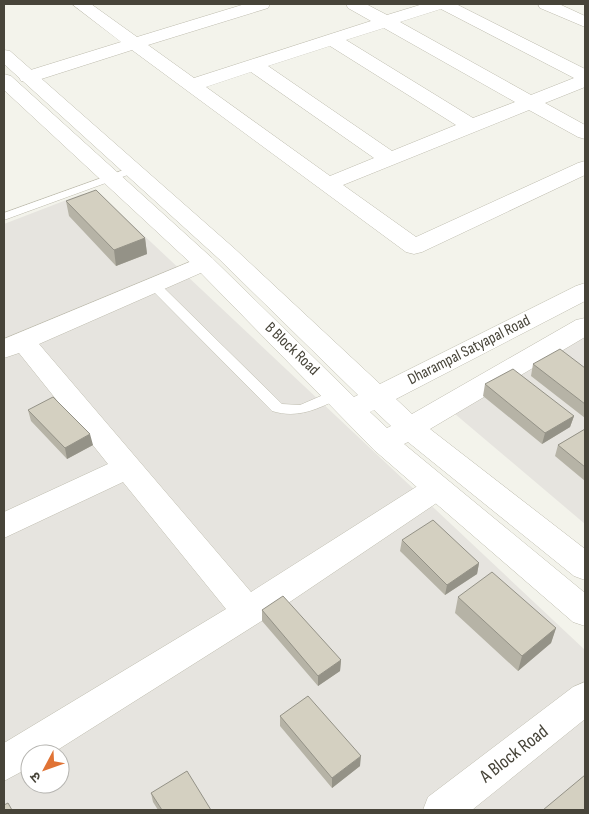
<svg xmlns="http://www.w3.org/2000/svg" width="589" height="814" viewBox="0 0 589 814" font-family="'Sofia Sans Condensed','Noto Sans Devanagari',sans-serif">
<rect width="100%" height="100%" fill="#f3f3eb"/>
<path fill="#e6e4df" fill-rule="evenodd" d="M82,194L103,197L585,650V810H4V224ZM30,754H60V784H30Z
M585,320V524L442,403Z"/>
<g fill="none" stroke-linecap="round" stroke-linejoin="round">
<g stroke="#bebcae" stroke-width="1">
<path id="service" d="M132,167L137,170L136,172L4,220V213Z
M153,280L157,281L282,404L300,405L337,389L342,391L344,394L342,397C318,409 298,419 272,411L149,287L147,284L149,281Z"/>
</g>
<g stroke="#bebcae" stroke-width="1">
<path id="minor" d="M72,4H91L137,37L245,4H270L268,8L148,45L194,78L371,21L348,8L346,4H366L387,15L423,4H456L585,69V87L545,103L585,125V139L578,137L529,110L343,185L416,237L578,163L585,161V175L422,252L414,254L406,252L132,50L35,81H21L19,77L21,73L121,42ZM441,9L574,78L531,95L400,22ZM384,28L515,102L473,118L346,40ZM330,46L456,125L392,151L268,66ZM251,72L374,158L330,176L206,87Z
M538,4H559L585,16V27L540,8Z
M204,256L212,258L216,263L212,268L39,344L251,592L427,480L437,477L447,480L452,488L447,496L260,622L51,754H30V767L4,781V743L226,609L123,482L4,538V512L108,464L19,353L4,358V339Z
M585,682V719L472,810H423L428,797L573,687Z"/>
</g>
<g stroke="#bebcae" stroke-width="1">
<path id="tertiary" d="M4,50L10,51L235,249L380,384L576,286L585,283V301L396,399L412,414L576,320L585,318V337L430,429L585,549V580L574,576L408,442L404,444L585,593V626L573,622L374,450L196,268L4,90V74L11,76L212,258L354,397L358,395L219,259L4,64ZM374,410L391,426L387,428L370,412Z"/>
</g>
<use href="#service" fill="#fff" fill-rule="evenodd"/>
<use href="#minor" fill="#fff" fill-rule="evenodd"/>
<use href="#tertiary" fill="#fff" fill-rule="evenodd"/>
</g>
<path fill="#b6b3a6" d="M66,201L145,238L147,254L116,266L69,216Z
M533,364L585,368V418L531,376Z
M485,384L574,416L570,427L542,444L483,396Z
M28,410L93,445L67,459L31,421Z
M585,429V481L555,456L558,445Z
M402,540L479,563L477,574L445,595L400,551Z
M458,597L556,628L551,643L518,671L455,613Z
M262,610L341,660L340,671L318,686L262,621Z
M280,716L360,766L332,788L280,726Z
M151,793L211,810H158L153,802Z"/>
<path fill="#949287" d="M145,238L147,254L116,266L114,250Z
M574,416L570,427L542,444L545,433Z
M90,434L93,445L67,459L65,448Z
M479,563L477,574L445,595L447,585Z
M556,628L551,643L518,671L522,656Z
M341,660L340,671L318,686V676Z
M361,756L360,766L332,788V778Z"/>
<path fill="#d4d0c1" stroke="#949287" d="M96,190L145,238L114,250L66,201Z
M560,349L585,368V404L533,364Z
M513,369L574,416L545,433L485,384Z
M53,397L90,434L65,448L28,410Z
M585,429V467L558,445Z
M433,520L479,563L447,585L402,540Z
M492,572L556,628L522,656L458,597Z
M283,596L341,660L318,676L262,610Z
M308,696L361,756L332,778L280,716Z
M187,771L211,810H162L151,793Z
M585,775V810H543Z
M8,803L12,810H4V805Z"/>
<g text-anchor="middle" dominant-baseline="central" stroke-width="4.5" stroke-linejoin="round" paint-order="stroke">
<g font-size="16" fill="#474439" stroke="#fff">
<text transform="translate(292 349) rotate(44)">B Block Road</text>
<text transform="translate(469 350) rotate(-27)">Dharampal Satyapal Road</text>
</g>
<g font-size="19" fill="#474439" stroke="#fff">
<text transform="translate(514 754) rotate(-38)">A Block Road</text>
</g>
</g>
<rect width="589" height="814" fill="none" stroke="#474439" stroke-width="10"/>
<g transform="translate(45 769) rotate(229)"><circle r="24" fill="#ffffff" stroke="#b5b4b0"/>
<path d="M0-4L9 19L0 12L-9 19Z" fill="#e07335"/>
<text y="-8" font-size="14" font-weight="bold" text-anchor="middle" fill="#474439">उ</text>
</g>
</svg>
